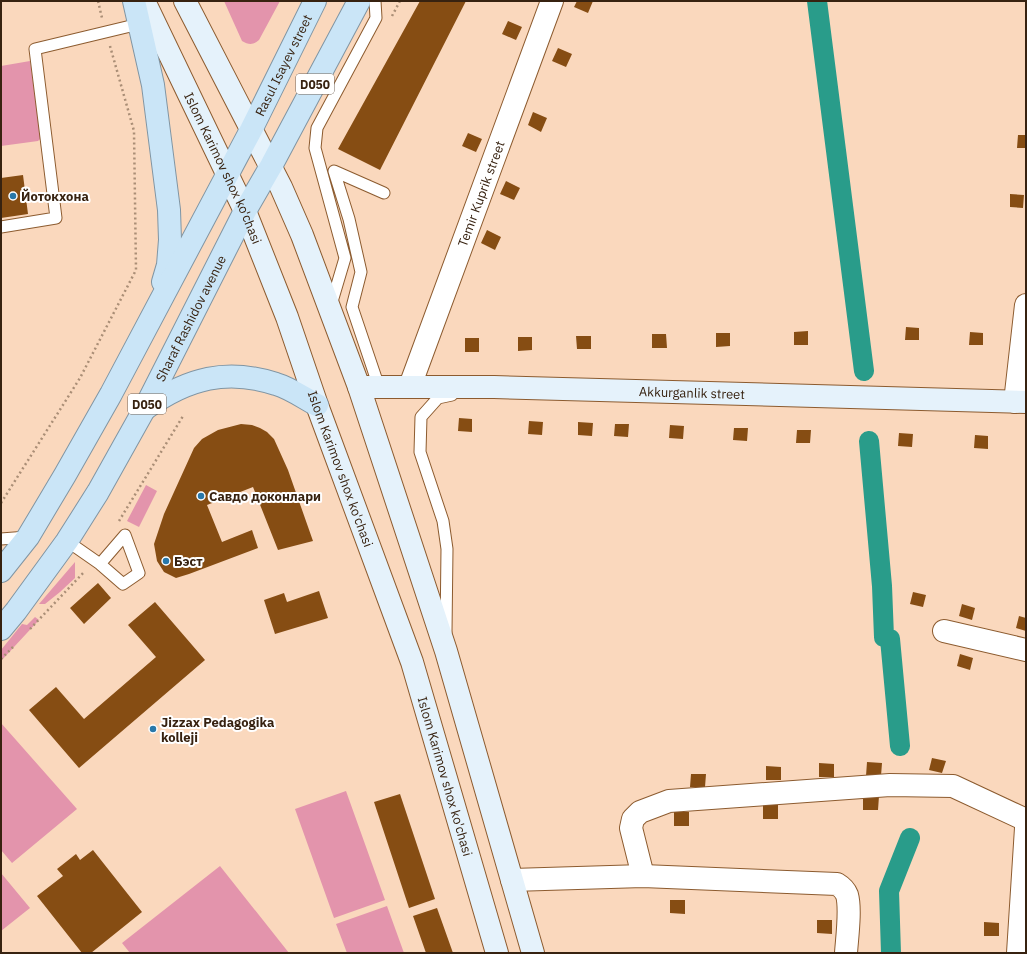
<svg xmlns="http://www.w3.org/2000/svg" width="1027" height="954" viewBox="0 0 1027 954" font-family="'IBM Plex Sans',sans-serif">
<rect width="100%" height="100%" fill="#fad8bd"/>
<path fill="#e394ac" d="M224,1H280L259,40C253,45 249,45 242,41Z
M30,61L41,138L38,141L1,146V66Z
M146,485L157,491L139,527L127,521Z
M75,562V578L60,592L45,604H39Z
M35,617L39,620L1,661V650L22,624L27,625Z
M1,723L77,809L12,863L1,850Z
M346,791L385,900L334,918L295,809Z
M220,866L289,953H130L122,943Z
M1,873L30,908L1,931Z
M387,906L404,953H347L336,924Z"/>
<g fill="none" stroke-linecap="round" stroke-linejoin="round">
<path stroke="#299c8a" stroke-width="20" d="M817,1L864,371
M869,441L882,586L884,637L890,639L900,746
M891,953L889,891L910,838"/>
</g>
<path fill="#864d13" d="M420,1H466L380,170L338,149Z
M577,1H593L588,13L574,7Z
M508,21L522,27L516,40L502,34Z
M558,48L572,54L566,67L552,61Z
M533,112L547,118L541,132L528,125Z
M468,133L482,139L476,152L462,146Z
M1018,135H1026V148H1017Z
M23,175L28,214L1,218V178Z
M506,181L520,188L514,200L500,194Z
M1010,194L1024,195L1023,208L1010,207Z
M487,230L501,237L495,250L481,243Z
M906,327L919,328V340H905Z
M808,331V345H794V332Z
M970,332L983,333V345H969Z
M716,333H730V346L716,347Z
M652,334H666L667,348H652Z
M576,336H591V349H577Z
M518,337H532V350L518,351Z
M465,338H479V352H465Z
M459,418L472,419V432L458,431Z
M529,421L543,422L542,435L528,434Z
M578,422L593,423L592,436L578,435Z
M241,424L252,425L260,428L267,432L274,439L288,470L313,541L278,550L253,487L207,505L222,542L252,530L258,548L189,574L176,578L164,572L157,561L154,544L164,514L194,448L202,439L218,430Z
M615,424H629L628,437L614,436Z
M670,425L684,426L683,439L669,438Z
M734,428H748L747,441L733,440Z
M797,430H811L810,443H796Z
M899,433L913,434L912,447L898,446Z
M975,435L988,436V449L974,448Z
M98,583L111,598L84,624L70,608Z
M319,591L328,618L275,634L264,600L284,593L287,602Z
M913,592L926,595L923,607L910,604Z
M155,602L205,660L79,768L29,710L56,687L84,719L156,657L128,625Z
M962,604L975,608L972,620L959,616Z
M1019,616L1026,618V631L1016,628Z
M960,654L973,658L970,670L957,666Z
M932,758L946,761L942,773L929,770Z
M867,762L882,763L881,776H866Z
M819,763L834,764V777H819Z
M766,766L781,767V780H766Z
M691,774H706L705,787H690Z
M400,794L435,899L409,908L374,802Z
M863,796H879L878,810H863Z
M763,805H778V819H763Z
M674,812H689V826H674Z
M93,850L142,912L91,953H82L37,896L63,876L57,869L76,854L80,860Z
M670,900H685V914L670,913Z
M437,908L453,953H426L413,916Z
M817,920H832V934L817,933Z
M984,922L999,923V936H984Z"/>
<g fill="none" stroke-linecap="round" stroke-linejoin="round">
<g stroke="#8c5b2f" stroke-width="13">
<path id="lane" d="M1,227L56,218L35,49L139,24
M331,305L345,258L315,148L317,128L376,18L375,1
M379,387L352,307L361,272L349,219L334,171L384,193
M1,539L27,537
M67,541L100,564L123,584L139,573L125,535L100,564
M446,632L447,549L443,521L420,452L421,417L438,398L452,395"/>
</g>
<g stroke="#8c5b2f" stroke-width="24">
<g id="street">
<path id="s1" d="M410,386L552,1"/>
<path d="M1015,402L1026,305"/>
<path d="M944,631L1026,650"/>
<path d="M643,876L631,828L633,819L640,812L669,801L890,785L953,786L1026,820"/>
<path d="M512,880L643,876L837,884C842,887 845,890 847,895C851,909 847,938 846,953"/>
<path d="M1018,953L1026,828"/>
</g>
</g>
<g stroke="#8c5b2f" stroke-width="24">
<g id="secondary">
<path id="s2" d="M144,1L245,211L287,317L317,405L412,662L497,953"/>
<path d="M185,1L281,187L302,235L359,387L446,651L533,953"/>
<path id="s3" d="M359,387H494L1026,402"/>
</g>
</g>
<g stroke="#8095a3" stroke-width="24">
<g id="primary">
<path d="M134,1L153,85L169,210L170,240L168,265L163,282"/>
<path d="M146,408C188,378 227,368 276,384C290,388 304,398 317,405"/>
<path id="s4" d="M1,571L28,537L65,475L111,394L251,130L315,1"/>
<path id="s5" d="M1,629L16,611L67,541L98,492L145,408L245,211L271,166L359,1"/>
</g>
</g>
<path stroke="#aa8e76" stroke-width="2.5" stroke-dasharray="2 3" stroke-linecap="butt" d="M98,1L102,18
M392,16L400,1
M1,503L80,378L136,270L134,131L110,46
M119,521L183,416
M30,629L85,571
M1,659L13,647"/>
<use href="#lane" stroke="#fff" stroke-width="11"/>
<use href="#street" stroke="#fff" stroke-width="22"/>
<use href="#secondary" stroke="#e5f2fb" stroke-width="22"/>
<use href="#primary" stroke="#cae5f7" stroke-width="22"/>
</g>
<g fill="#2878aa" stroke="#fff" stroke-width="1.5">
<circle cx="13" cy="196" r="4"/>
<circle cx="201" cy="496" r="4"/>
<circle cx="166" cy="561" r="4"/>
<circle cx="153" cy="729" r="4"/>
</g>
<g text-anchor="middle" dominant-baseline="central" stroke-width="4" stroke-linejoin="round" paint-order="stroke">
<g fill="#fff" stroke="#736458" stroke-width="1">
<rect x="296" y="74" width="38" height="20" rx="3"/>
<rect x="128" y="394" width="38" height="20" rx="3"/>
</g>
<g font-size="12" font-weight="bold" fill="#372210">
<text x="315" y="84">D050</text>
<text x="147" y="404">D050</text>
</g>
<g font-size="13" fill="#372210" stroke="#fff">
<text stroke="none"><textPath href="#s4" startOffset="580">Rasul Isayev street</textPath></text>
<text stroke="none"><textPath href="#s2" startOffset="185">Islom Karimov shox ko'chasi</textPath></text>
<text stroke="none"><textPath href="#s1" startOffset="205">Temir Kuprik street</textPath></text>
<text stroke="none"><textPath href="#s5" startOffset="365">Sharaf Rashidov avenue</textPath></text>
<text stroke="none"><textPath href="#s3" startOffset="333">Akkurganlik street</textPath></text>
<text stroke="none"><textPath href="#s2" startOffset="508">Islom Karimov shox ko'chasi</textPath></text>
<text stroke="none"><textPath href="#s2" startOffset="833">Islom Karimov shox ko'chasi</textPath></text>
</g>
<g font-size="13" font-weight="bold" fill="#372210" stroke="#fff" text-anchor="start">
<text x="21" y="196">Йотокхона</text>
<text x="209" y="496">Cавдо доконлари</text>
<text x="174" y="561">Бэст</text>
<text x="161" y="722">Jizzax Pedagogika<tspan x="161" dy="15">kolleji</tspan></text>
</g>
</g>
<rect width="1027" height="954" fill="none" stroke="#372210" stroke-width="4"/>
</svg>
